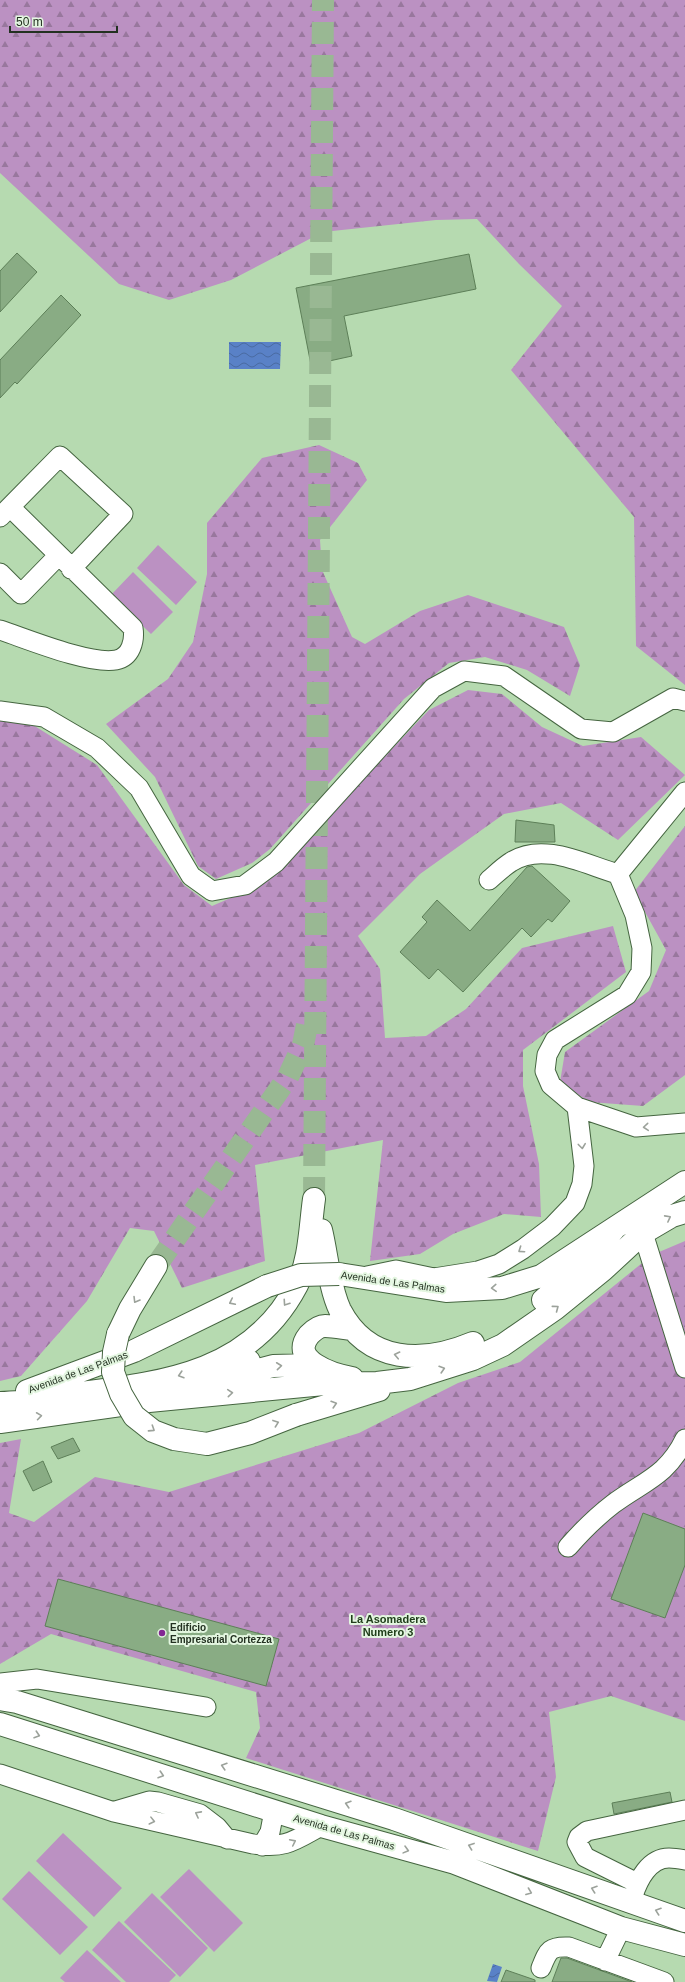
<svg xmlns="http://www.w3.org/2000/svg" width="685" height="1982" viewBox="0 0 685 1982" font-family="Arial,sans-serif">
<defs>
<pattern id="forest-firs" width="22" height="20" patternUnits="userSpaceOnUse"><rect width="22" height="20" fill="#bb91c2"/><path d="M5 1l3.5 6h-7zM16 11l3.5 6h-7z" fill="#98779d"/></pattern>
<pattern id="water-waves" width="16" height="10" patternUnits="userSpaceOnUse"><rect width="16" height="10" fill="#5981c7"/><path d="M0 5q4-4 8 0t8 0" fill="none" stroke="#496aa1"/></pattern>
</defs>
<rect width="100%" height="100%" fill="#b6dab0"/>
<path fill="url(#forest-firs)" d="M0,0H685V685L636,646L634,517L511,370L562,306L519,264L477,219L436,220L323,232L231,280L169,300L119,284L0,173Z
M319,445L358,463L367,480L320,540L322,570L352,637L365,644L420,611L468,595L564,627L580,665L570,696L527,670L485,657L449,663L404,699L270,849L252,863L216,879L198,866L155,777L106,724L168,679L193,642L207,574V523L262,458Z
M468,690L502,694L542,727L583,746L641,737L685,775L618,840L561,803L504,814L420,874L358,936L380,969L385,1038L426,1036L466,1009L522,948L613,926L626,972L523,1050V1086L539,1164L541,1217L504,1214L453,1234L420,1254L370,1261L383,1140L255,1165L265,1261L182,1288L154,1231L130,1228L87,1301L21,1376L0,1381V721L33,725L97,765L184,885L212,906L263,884L429,710Z
M685,826V1075L643,1106L589,1102L560,1082L565,1052L649,991L666,950L634,892Z
M685,1241V1721L611,1696L549,1712L556,1777L538,1851L246,1758L260,1728L256,1692L51,1634L0,1664V1443L21,1439L9,1513L34,1522L95,1477L169,1492L359,1433L458,1383L520,1362L652,1255Z"/>
<path fill="#bb91c2" d="M158,545L197,582L176,605L137,568Z
M133,572L173,612L151,634L111,595Z
M63,1833L122,1888L94,1917L36,1861Z
M189,1869L243,1923L214,1952L160,1897Z
M29,1871L88,1927L60,1955L2,1899Z
M152,1893L208,1948L180,1977L124,1922Z
M119,1921L176,1975L169,1982H126L92,1950Z
M87,1950L121,1982H65L60,1978Z"/>
<path fill="url(#water-waves)" d="M229,342H281L280,369H229Z
M493,1964L502,1967L497,1982L487,1981Z"/>
<path fill="#89ac84" stroke="#5d7f58" d="M17,253L37,272L0,312V271Z
M469,254L476,289L344,316L352,356L311,365L296,288Z
M61,295L81,315L17,384L15,382L0,398V360Z
M516,820L554,825L555,842H515Z
M532,866L570,901L552,922L548,919L531,937L522,928L463,992L438,969L429,979L400,952L427,922L422,917L437,900L470,931L527,867Z
M73,1438L80,1451L58,1459L51,1447Z
M43,1461L52,1482L33,1491L23,1471Z
M643,1513L685,1529V1565L665,1618L611,1599Z
M58,1579L279,1639L266,1686L45,1626Z
M670,1792L672,1802L614,1814L612,1803Z
M561,1958H567L632,1982H552Z
M506,1970L535,1980V1982H501Z"/>
<g fill="none" stroke-linecap="round" stroke-linejoin="round">
<path stroke="#99b893" stroke-width="22" stroke-dasharray="22 11" stroke-linecap="butt" d="M314,1199L323,0
M156,1266L288,1077L303,1045L308,1020"/>
<g stroke="#456540" stroke-width="21">
<path id="minor" d="M0,517L60,456L123,514L71,569
M0,573L21,594L58,556
M0,630C27,639 90,665 116,660C131,657 135,641 133,628L10,507
M0,711L44,717L97,748L139,788L191,876L212,891L245,885L276,862L433,688L464,671L504,676L581,729L613,732L673,698L685,701
M685,792L618,874L635,915L642,948L641,972L627,995L555,1040L547,1055L545,1071L551,1085L577,1107L636,1127L685,1123
M489,880C496,874 503,867 511,862C543,841 586,865 618,874
M643,1233L685,1368
M367,1276L396,1270L434,1278L478,1271L499,1264L523,1249L552,1227L575,1203L582,1184L584,1166L577,1107
M568,1547C582,1531 596,1517 613,1504C644,1481 667,1476 685,1439
M0,1683L37,1679L206,1707
M0,1774L114,1812L253,1844C285,1849 294,1841 321,1826
M115,1811L149,1801L158,1802L200,1814L217,1827L227,1839
M262,1846L270,1832L274,1811
M637,1885L631,1880L585,1857L577,1842L579,1837L587,1831L685,1810
M633,1896C638,1880 649,1858 669,1858C674,1858 680,1859 685,1860
M605,1961L621,1928
M541,1968C548,1951 549,1946 569,1947L664,1982"/>
</g>
<g stroke="#456540" stroke-width="24">
<path id="major" d="M321,1230C327,1254 329,1287 340,1310C368,1364 423,1364 473,1343
M339,1274L446,1291L502,1288L541,1276L685,1182
M543,1300L585,1264L615,1228
M118,1334L130,1309L156,1266
M232,1377L273,1366L314,1365
M352,1378C334,1375 288,1361 309,1335C313,1331 319,1326 325,1326C334,1326 343,1328 352,1329
M190,1389C211,1382 231,1375 249,1361
M27,1391L134,1351L267,1286
M0,1403C27,1403 55,1396 81,1393C168,1382 252,1371 297,1285C310,1260 310,1227 314,1199
M296,1415L379,1390
M0,1422L149,1401L324,1384L377,1383L410,1379L473,1359L503,1345L555,1309L603,1270L643,1233L672,1216L685,1212
M0,1699L17,1702L394,1819L685,1921
M0,1724L321,1826L455,1863L621,1928L685,1945"/>
</g>
<use href="#minor" stroke="#fff" stroke-width="19"/>
<use href="#major" stroke="#fff" stroke-width="22"/>
<g stroke="#456540" stroke-width="24" stroke-linecap="butt">
<path id="major-bridge" d="M267,1286L301,1275L339,1274
M118,1334L114,1352L113,1372L121,1394L134,1416L153,1431L174,1439L207,1444L250,1433L296,1415"/>
</g>
<use href="#major-bridge" stroke="#fff" stroke-width="22"/>
</g>
<defs><path id="oneway-chevron" d="M-2-3.5L2.5 0L-2 3.5" fill="none" stroke-width="1.6" stroke-linecap="round" stroke-linejoin="round"/></defs>
<g stroke="#9ca29b">
<use href="#oneway-chevron" transform="translate(646 1127) rotate(175)"/>
<use href="#oneway-chevron" transform="translate(582 1146) rotate(83)"/>
<use href="#oneway-chevron" transform="translate(668 1218) rotate(-28)"/>
<use href="#oneway-chevron" transform="translate(521 1250) rotate(146)"/>
<use href="#oneway-chevron" transform="translate(494 1288) rotate(177)"/>
<use href="#oneway-chevron" transform="translate(136 1300) rotate(121)"/>
<use href="#oneway-chevron" transform="translate(232 1302) rotate(154)"/>
<use href="#oneway-chevron" transform="translate(286 1303) rotate(124)"/>
<use href="#oneway-chevron" transform="translate(556 1308) rotate(-37)"/>
<use href="#oneway-chevron" transform="translate(397 1355) rotate(-168)"/>
<use href="#oneway-chevron" transform="translate(279 1366) rotate(-6)"/>
<use href="#oneway-chevron" transform="translate(442 1369) rotate(-17)"/>
<use href="#oneway-chevron" transform="translate(181 1375) rotate(163)"/>
<use href="#oneway-chevron" transform="translate(230 1393) rotate(-5)"/>
<use href="#oneway-chevron" transform="translate(334 1404) rotate(-17)"/>
<use href="#oneway-chevron" transform="translate(39 1416) rotate(-8)"/>
<use href="#oneway-chevron" transform="translate(276 1423) rotate(-20)"/>
<use href="#oneway-chevron" transform="translate(152 1429) rotate(33)"/>
<use href="#oneway-chevron" transform="translate(37 1735) rotate(18)"/>
<use href="#oneway-chevron" transform="translate(224 1766) rotate(-163)"/>
<use href="#oneway-chevron" transform="translate(161 1775) rotate(18)"/>
<use href="#oneway-chevron" transform="translate(348 1804) rotate(-163)"/>
<use href="#oneway-chevron" transform="translate(198 1814) rotate(-152)"/>
<use href="#oneway-chevron" transform="translate(152 1821) rotate(14)"/>
<use href="#oneway-chevron" transform="translate(293 1842) rotate(-26)"/>
<use href="#oneway-chevron" transform="translate(471 1846) rotate(-160)"/>
<use href="#oneway-chevron" transform="translate(406 1850) rotate(15)"/>
<use href="#oneway-chevron" transform="translate(594 1889) rotate(-161)"/>
<use href="#oneway-chevron" transform="translate(529 1892) rotate(21)"/>
<use href="#oneway-chevron" transform="translate(658 1911) rotate(-161)"/>
</g>
<circle fill="#832793" stroke="#e3f6e0" stroke-width="1.5" cx="162" cy="1633" r="4"/>
<g text-anchor="middle" dominant-baseline="central" stroke-width="4" stroke-linejoin="round" paint-order="stroke">
<g font-size="10" fill="#233121" stroke="#e3f6e0">
<text transform="translate(393 1282) rotate(8)">Avenida de Las Palmas</text>
<text transform="translate(78 1372) rotate(-20)">Avenida de Las Palmas</text>
<text transform="translate(344 1832) rotate(16)">Avenida de Las Palmas</text>
</g>
<g font-size="10" font-weight="bold" fill="#233121" stroke="#e3f6e0" text-anchor="start">
<text x="170" y="1627">Edificio<tspan x="170" dy="12">Empresarial Cortezza</tspan></text>
</g>
<g font-size="11" font-weight="bold" fill="#203e1b" stroke="#e3f6e0">
<text x="388" y="1619">La Asomadera<tspan x="388" dy="13">Numero 3</tspan></text>
</g>
</g>
<path d="M10 26v6h107v-6" fill="none" stroke="#233121" stroke-width="2"/>
<text x="16" y="26" font-size="12" fill="#233121" stroke="#e3f6e0" stroke-width="3" paint-order="stroke">50 m</text>
</svg>
